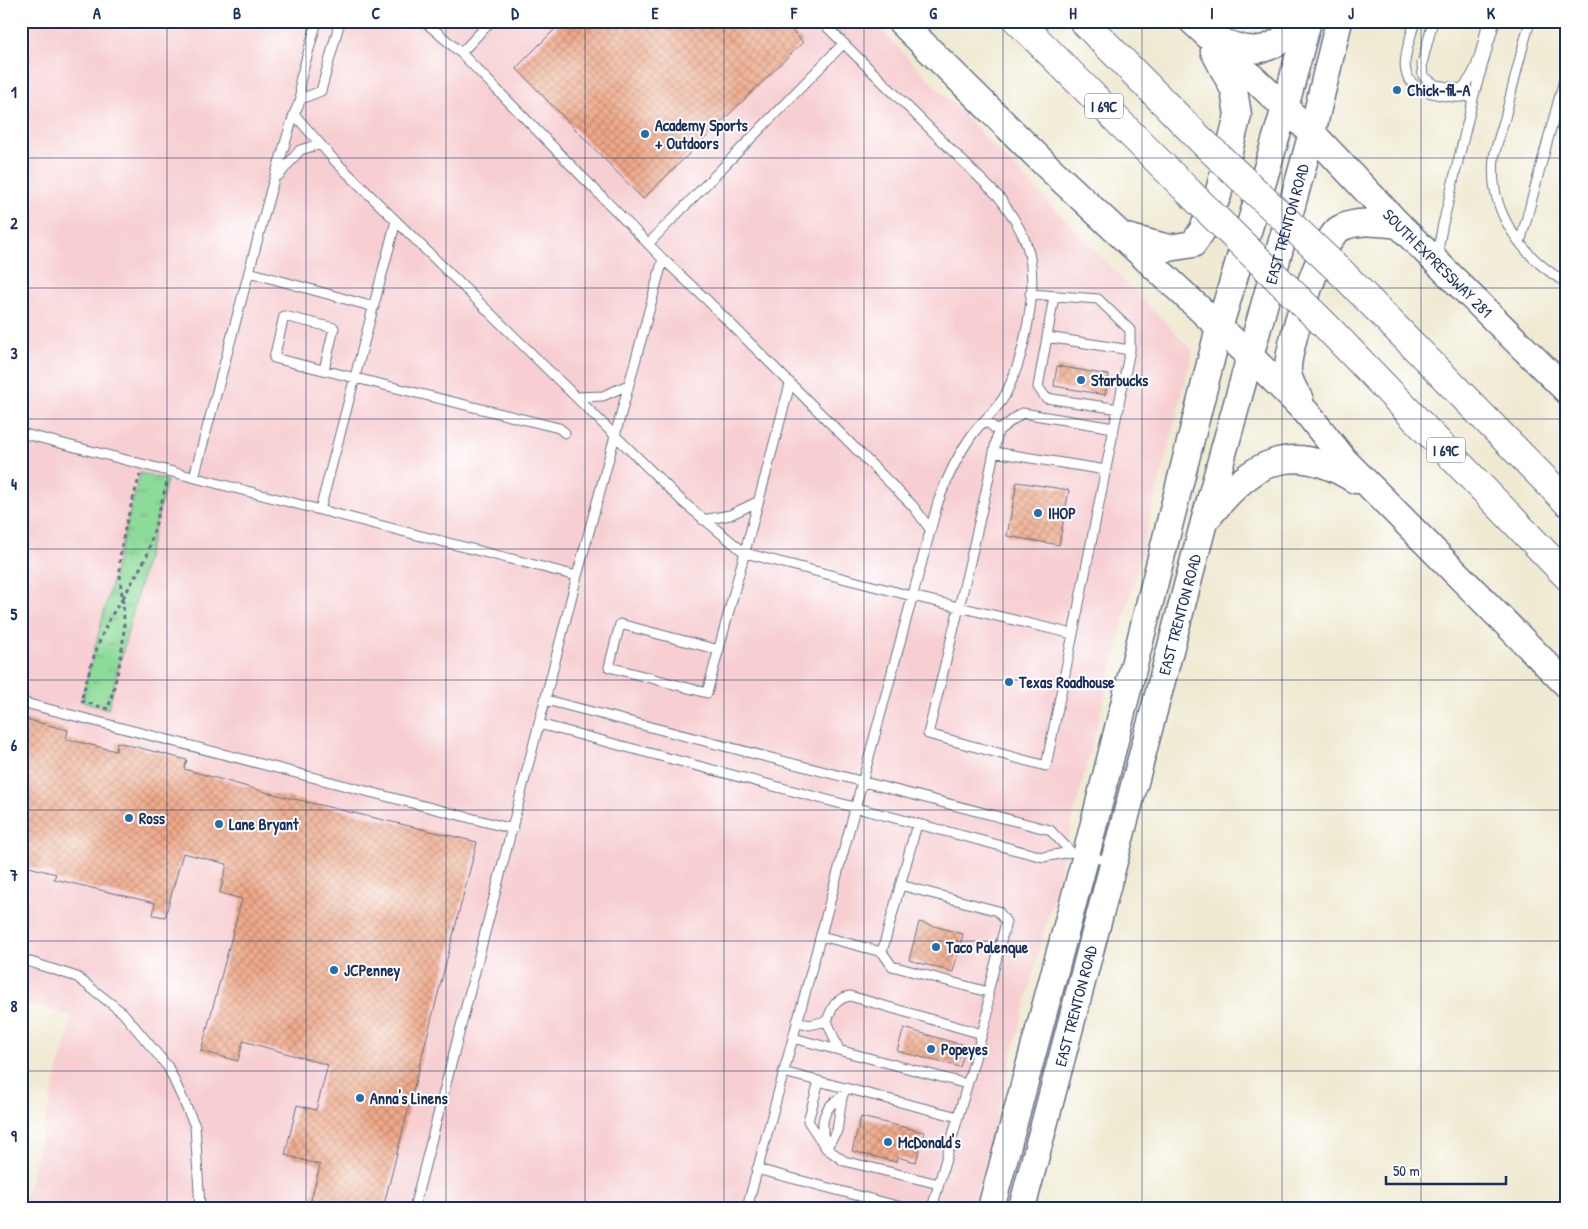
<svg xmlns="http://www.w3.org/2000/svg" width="1588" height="1229" viewBox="0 0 1588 1229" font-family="'Patrick Hand',sans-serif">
<defs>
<pattern id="grass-tufts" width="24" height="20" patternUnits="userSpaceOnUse" patternTransform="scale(1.25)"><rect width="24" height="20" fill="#8ddb99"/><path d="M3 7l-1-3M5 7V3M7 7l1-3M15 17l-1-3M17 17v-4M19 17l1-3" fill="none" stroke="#79bc86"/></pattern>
<pattern id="building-cross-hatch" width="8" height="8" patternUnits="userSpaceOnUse" patternTransform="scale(1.25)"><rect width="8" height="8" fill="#f0a989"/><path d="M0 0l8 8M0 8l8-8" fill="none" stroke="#c28a73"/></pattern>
</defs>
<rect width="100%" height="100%" fill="#fff"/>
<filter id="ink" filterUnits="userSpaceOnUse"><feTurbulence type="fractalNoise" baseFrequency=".02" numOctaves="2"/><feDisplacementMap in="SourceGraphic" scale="10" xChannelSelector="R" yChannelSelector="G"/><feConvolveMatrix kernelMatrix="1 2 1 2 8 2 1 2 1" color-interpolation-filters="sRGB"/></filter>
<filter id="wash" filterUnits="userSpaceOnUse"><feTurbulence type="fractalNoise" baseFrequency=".0096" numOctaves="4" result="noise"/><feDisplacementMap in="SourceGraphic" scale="20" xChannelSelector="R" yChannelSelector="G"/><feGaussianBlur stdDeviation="1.12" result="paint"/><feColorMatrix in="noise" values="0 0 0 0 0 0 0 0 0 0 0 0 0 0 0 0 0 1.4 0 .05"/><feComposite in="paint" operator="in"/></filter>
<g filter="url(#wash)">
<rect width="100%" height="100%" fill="#f0ead2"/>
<path fill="#f7cfd2" d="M21,21H872L1193,351L973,1208H23L72,1016L21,1002Z"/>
<path fill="url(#grass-tufts)" stroke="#54857c" d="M140,473L167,480L108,709L81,701Z"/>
<g id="blocks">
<path fill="url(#building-cross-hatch)" d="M563,21H782L803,42L643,199L516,68Z
M1057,366L1109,375L1105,395L1054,386Z
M1017,482L1069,490L1059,545L1007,536Z
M21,718L68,730L66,739L116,751L117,742L187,760L184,769L269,793L477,842L383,1208H309L320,1165L285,1155L297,1105L316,1110L328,1065L243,1041L238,1061L201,1051L242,899L220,893L227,864L183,853L165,917L153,915L155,903L54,879L56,874L21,865Z
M919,922L963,934L953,972L909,960Z
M904,1028L966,1046L960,1067L897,1051Z
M861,1117L924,1132L916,1162L897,1157L896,1162L852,1151Z"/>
</g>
</g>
<g filter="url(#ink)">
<use href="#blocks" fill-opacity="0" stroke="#667087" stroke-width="1"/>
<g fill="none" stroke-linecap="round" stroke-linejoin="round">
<g stroke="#667087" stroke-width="11">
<path id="lane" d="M424,21L461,53L663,259L708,301L913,506L930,529
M1415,21C1406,54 1391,85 1436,94C1450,97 1460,99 1474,95L1495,21
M1433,21L1422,64L1423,76L1436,85L1461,89C1479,73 1482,44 1488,21
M1530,21C1521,53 1513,85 1505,118C1501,131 1496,145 1494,158C1488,212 1523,258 1567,283
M461,53L491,21
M301,99L321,91L340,21
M294,114L334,160L683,502L745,553L912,596L1073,634L1046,766L928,734C952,634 979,533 998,431L985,420
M279,175L300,150L320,144
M1520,243L1567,69
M648,244L843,44
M1441,257L1439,245L1442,228L1474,95
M249,272L374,307
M1030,294L1098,299L1130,330V350L1114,428
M1054,296L1047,337L1130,350
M1047,337L1038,387L1046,398L1119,409
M324,370L334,328L284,316L274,358L559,428L565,433
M577,397L603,396L628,385
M998,431L1022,413L1114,428L1073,634
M21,433L577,576
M994,452L1106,470
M194,477L272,186L294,114L301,99L300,81L317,21
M320,510L396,221
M703,520L730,515L759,501
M719,650L620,624L609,667L707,693C735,590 763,487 790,384
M546,700L1050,830L1071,852
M21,702L513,829
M539,724L1043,857L1071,852L1112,862
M821,936L882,952L917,824
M882,952L892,966L988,992
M21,959L77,977L123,1013L168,1067L195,1126L200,1208
M797,1021L809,1025L827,1021
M793,1038L967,1084
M839,1050L827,1021C832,1007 835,999 850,996L982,1034
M783,1072L958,1117L988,1013V992L1006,922L998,911L900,885
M819,1081L808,1121L826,1148L844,1161L939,1184
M825,1145C820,1124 822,1107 842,1097
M826,1148L837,1131L842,1097L846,1088
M757,1169L905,1208
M414,1208L577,576L663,259
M747,1208L938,502C947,478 957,456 972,435C981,422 996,411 1004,397C1024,360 1040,287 1027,246C1021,228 1011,213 999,197L821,21
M932,1208L958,1117"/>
</g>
<g stroke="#667087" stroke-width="29">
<g id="secondary">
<path d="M900,21L1047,166L1250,356L1307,413L1345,461L1567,685"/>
<path id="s1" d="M1192,21L1312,133L1399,225L1567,391"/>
<path d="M1217,39C1258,59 1272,50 1304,21"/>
<path d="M1123,236L1169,248L1193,244L1202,231L1218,195L1238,115L1234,90L1214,51"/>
<path d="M1300,400C1295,391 1289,382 1288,372C1286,350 1321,239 1339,229C1357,219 1380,223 1399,225"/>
<path d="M1210,515C1252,462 1291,439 1355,480"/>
<path d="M991,1208L1086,855L1219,328L1285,108L1308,21"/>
<path id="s2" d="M1022,1208L1204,522L1312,133L1339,21"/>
</g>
</g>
<g stroke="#667087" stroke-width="30">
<path id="highway" d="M1018,21L1189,192
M1083,21L1203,142
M1342,273L1567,502
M1325,325L1567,576"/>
</g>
<path stroke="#667087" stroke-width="3" stroke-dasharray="4 4" stroke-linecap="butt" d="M123,598C100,629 91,664 81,701L108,709C116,680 124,652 124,622C124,602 119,581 120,561C122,532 132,503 140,475
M123,598L147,556L167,482"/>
<use href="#lane" stroke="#fff" stroke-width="9"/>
<use href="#secondary" stroke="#fff" stroke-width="26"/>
<use href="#highway" stroke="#fff" stroke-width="28"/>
<g stroke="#667087" stroke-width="30" stroke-linecap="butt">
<path id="highway-bridge" d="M1203,142L1342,273
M1189,192L1325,325"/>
</g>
<use href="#highway-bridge" stroke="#fff" stroke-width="28"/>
</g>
</g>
<path fill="none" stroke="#1b2f5e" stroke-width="1" stroke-opacity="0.55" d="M167,21V1208M306,21V1208M446,21V1208M585,21V1208M724,21V1208M864,21V1208M1003,21V1208M1142,21V1208M1282,21V1208M1421,21V1208M21,158H1567M21,288H1567M21,419H1567M21,549H1567M21,680H1567M21,810H1567M21,941H1567M21,1071H1567"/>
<g fill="#1f6fb2" stroke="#fff" stroke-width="2">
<circle cx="1397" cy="90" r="5"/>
<circle cx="645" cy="134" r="5"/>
<circle cx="1081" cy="380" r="5"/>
<circle cx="1038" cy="513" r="5"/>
<circle cx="1009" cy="682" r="5"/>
<circle cx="129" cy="818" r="5"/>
<circle cx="219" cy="824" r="5"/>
<circle cx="936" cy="947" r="5"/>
<circle cx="334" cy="970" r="5"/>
<circle cx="931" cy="1049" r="5"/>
<circle cx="360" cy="1098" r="5"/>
<circle cx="888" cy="1142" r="5"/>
</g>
<g text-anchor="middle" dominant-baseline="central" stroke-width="4" stroke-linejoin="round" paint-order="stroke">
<g fill="#fff" stroke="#5f6d8e" stroke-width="1">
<rect x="1085" y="93.5" width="38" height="25" rx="4"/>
<rect x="1427" y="437.5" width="38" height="25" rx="4"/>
</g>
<g font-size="15" font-weight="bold" fill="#1b2f5e">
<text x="1104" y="106">I 69C</text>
<text x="1446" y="450">I 69C</text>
</g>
<g font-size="16" font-weight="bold" fill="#1b2f5e" stroke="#fff" text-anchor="start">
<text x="1407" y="90">Chick-fil-A</text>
<text x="655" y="125">Academy Sports<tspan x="655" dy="18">+ Outdoors</tspan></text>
<text x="1091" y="380">Starbucks</text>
<text x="1048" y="513">IHOP</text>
<text x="1019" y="682">Texas Roadhouse</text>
<text x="139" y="818">Ross</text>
<text x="229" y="824">Lane Bryant</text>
<text x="946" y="947">Taco Palenque</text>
<text x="344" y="970">JCPenney</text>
<text x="941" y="1049">Popeyes</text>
<text x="370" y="1098">Anna's Linens</text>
<text x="898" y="1142">McDonald's</text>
</g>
<g font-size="16" fill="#1b2f5e" stroke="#fff">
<text stroke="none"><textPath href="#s2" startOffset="1019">EAST TRENTON ROAD</textPath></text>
<text stroke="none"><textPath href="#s1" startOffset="345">SOUTH EXPRESSWAY 281</textPath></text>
<text stroke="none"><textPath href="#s2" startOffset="614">EAST TRENTON ROAD</textPath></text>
<text stroke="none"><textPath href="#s2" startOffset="209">EAST TRENTON ROAD</textPath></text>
</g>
</g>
<rect width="1588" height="1229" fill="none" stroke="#fff" stroke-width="55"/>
<path d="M1386 1176v8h120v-8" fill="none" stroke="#1b2f5e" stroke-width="2.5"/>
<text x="1393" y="1176" font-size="15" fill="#1b2f5e" stroke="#ffffff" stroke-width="4" paint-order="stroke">50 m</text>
<rect x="28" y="28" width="1532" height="1174" fill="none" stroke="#1b2f5e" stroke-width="2"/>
<g font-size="16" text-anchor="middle" font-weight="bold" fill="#1b2f5e">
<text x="97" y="19">A</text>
<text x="237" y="19">B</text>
<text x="376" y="19">C</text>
<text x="515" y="19">D</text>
<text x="655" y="19">E</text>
<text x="794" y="19">F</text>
<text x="933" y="19">G</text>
<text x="1073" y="19">H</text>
<text x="1212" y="19">I</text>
<text x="1351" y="19">J</text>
<text x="1491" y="19">K</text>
<text x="14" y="98">1</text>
<text x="14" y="229">2</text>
<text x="14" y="359">3</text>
<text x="14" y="490">4</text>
<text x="14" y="620">5</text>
<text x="14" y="751">6</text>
<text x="14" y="881">7</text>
<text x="14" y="1012">8</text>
<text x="14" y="1142">9</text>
</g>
</svg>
